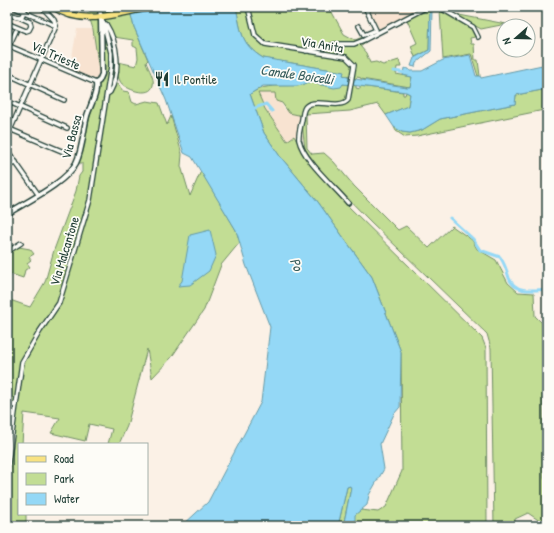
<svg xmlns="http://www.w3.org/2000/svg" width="554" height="533" viewBox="0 0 554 533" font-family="'Patrick Hand',sans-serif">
<rect width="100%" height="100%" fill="#fbf1e6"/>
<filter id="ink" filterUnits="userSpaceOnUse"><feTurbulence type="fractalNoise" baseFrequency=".025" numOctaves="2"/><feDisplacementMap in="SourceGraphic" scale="8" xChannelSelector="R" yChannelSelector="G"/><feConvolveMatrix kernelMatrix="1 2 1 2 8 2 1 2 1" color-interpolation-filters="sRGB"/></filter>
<g filter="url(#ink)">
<path fill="#f8e3d1" d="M368,7H425L379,29Z
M77,29H93L100,77L93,80L74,71L76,65L71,62Z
M270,92L275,93L285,110L306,114L302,123L303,139L294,136L287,141L265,109L258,93Z"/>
<path fill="#c2dd94" stroke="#708d64" d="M86,7H108L112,17L121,15L119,7H129L134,27L148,60L146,62C148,68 155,79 153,85C151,99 123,89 120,81C117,76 118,68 118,62L136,66L138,58L137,48L133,46V40L114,37L115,72L109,95L116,84H118L123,91L129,92L132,102L136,104L147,101L159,103L167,125L171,116L182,154L181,166L190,196L201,171L236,230L240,242L221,265L204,310L171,358L152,378L147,349L127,426L119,444H108L112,429L89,424L85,441L51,433L60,418L24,413L22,444H19V514H26V526H7V299L30,307L45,282L54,250L76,191L79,176L82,172V163H78L100,77L93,29Z
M236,7H329L344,34L355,40L373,33L366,38L367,41L360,46L366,53L370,63L376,62L383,65L399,60L401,67H397L396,74L412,77L410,87L361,79V78L357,77L356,79L343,75V72L263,58C240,44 241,30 236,7Z
M430,7L429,50L415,57L411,46L417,43L407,20Z
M440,11L471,29L475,37L470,38L471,44H474L475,60H478L480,76H478L471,54L443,59Z
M454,14L506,24L481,29Z
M311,82L321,85L351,84L356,85V88L360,89V86L403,92V95H405L406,92L410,94L408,106L386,115L378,104L350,111L306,114L307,148L312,154L324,153L334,162L354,186L398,230L406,226L429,248L452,226L472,240L477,249L496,260L508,283L518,292L534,293L535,316L542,323L544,478L547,483V526L528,513L515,519V526H494L491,348L487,334L370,221L321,171L305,149L302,123L305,115L303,116L289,113L282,103L276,101L275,93H258L265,109L287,141L294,136L307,160L347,205L482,338L486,348L487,526H338L347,487L350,486L351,488L344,522L361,510L378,512L386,507L402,471L401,352L372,277L318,202L279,155L264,133L250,94C270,80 288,90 311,82Z
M547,89V107L544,110L417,136L405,137L396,131L394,127L402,132L410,133L422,130L440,119L515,104L516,95Z
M19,247L30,249L34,254L29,257L31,260L27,263L30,267L25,270L23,278L11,274L8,280L7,279V254Z"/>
<path fill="#94d8f6" stroke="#659aa8" d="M129,7H236C241,30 240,44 263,58L344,72L343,75L349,78L406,87H410L412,77L403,75L404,68L409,69L410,71H422L443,60L470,55L476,76H480L481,78L547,64V89L516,95L515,104L440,119L422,130L410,133L402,132L394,127L386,115L408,106L410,94L406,92L343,84L341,87L334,88L311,82L298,86H263L250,94L264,133L279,155L318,202L372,277L401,352L400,407L394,414L380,444L384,469L369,495L367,505L355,515V522L346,525L344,522L351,488L350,486L347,487L338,526H182L208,502L261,402L270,327L246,265L236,230L192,157L184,153L166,100L134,27Z
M430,9H432L431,51L416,63L415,67L411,66L414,58L429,50Z
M210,230L216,255L209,271L190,285L178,286L182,281L190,235Z"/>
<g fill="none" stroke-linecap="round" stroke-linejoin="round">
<path stroke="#94d8f6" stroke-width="3" d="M394,71L406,73
M252,109L266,104L272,111
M450,218L473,239L480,250L500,257C505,264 507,271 509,278C515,294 534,290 547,289"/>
<g stroke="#1f3d34" stroke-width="6">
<path id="minor" d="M13,7L56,26
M42,7L54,20L56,26
M99,7L101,16
M248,7L255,35L265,44L346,57L354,65L348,100C340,109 321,100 310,104C303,106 303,113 302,119C301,126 298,133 299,140C303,160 335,187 348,203
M439,7L473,27L478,37
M10,15L19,17L30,22L31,26L29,30L26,31L9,24L7,19Z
M19,17L22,16L26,7
M103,24H106C118,43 121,72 110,92L107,94
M359,26L364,35L376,30L365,7
M7,45L96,83
M7,50L16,31
M306,51L310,49L324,48L335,44H354L364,40L427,7
M7,74L64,100
M7,101L67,128
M7,128L64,152
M7,137L56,26
M7,150L38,194
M7,167L16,162
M7,252L21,243
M7,409L15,404
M7,470L22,362L40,331L59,303L90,200L111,66V53L105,29"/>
</g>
<g stroke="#1f3d34" stroke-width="7">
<path id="tertiary" d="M101,33L105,29L101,17
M7,214C26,202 66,183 76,163C83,149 83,131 87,116C90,106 98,93 96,83L99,81L102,74L101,19"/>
</g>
<g stroke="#1f3d34" stroke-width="8">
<path id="primary" d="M54,7C82,27 119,13 150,7"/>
</g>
<use href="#minor" stroke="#fdfcf7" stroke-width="3.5"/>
<use href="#tertiary" stroke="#fdfcf7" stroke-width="4"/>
<use href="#primary" stroke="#f8e281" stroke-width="5.5"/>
</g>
</g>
<defs>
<g id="restaurant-bare" transform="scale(1.2)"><path d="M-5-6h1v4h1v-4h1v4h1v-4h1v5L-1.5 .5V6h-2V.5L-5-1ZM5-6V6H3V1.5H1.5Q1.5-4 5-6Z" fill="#1f3d34" stroke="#fdfcf7" stroke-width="2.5" paint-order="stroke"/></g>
</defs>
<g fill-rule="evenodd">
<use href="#restaurant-bare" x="162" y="79"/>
</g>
<g text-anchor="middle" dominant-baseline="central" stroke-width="3.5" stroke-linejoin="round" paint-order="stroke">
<g font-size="13" fill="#1f3d34" stroke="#fdfcf7">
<text transform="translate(322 44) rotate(10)">Via Anita</text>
<text transform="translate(56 55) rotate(24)">Via Trieste</text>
<text transform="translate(71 137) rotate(-75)">Via Bassa</text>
<text transform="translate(64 251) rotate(-73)">Via Malcantone</text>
</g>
<g font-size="13" fill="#1f3d34" stroke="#fdfcf7" text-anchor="start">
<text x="174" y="79">Il Pontile</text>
</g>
<g font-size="14" font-style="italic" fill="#365c5b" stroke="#fdfcf7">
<text transform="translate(297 74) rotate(8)">Canale Boicelli</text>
<text transform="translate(297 264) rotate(66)">Po</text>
</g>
</g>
<rect width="554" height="533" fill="none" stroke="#fdfcf7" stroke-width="24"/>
<rect x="12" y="12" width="530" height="509" fill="none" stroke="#1f3d34" stroke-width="1.5" filter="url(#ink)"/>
<rect x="18" y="443" width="130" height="72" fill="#fdfcf7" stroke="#a4b0a9"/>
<rect x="26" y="456" width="20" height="6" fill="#f8e281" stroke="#a4b0a9"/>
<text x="54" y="463" font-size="12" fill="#1f3d34">Road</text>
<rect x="26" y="473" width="20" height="12" fill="#c2dd94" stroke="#a4b0a9"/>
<text x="54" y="483" font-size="12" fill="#1f3d34">Park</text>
<rect x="26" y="493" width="20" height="12" fill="#94d8f6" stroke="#a4b0a9"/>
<text x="54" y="503" font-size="12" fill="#1f3d34">Water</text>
<g transform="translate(516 38) rotate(250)"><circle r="19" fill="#fdfcf7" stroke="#a4b0a9"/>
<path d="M0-3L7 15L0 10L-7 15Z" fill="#1f3d34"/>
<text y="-6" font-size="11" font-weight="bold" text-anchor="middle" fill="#1f3d34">N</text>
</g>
</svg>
